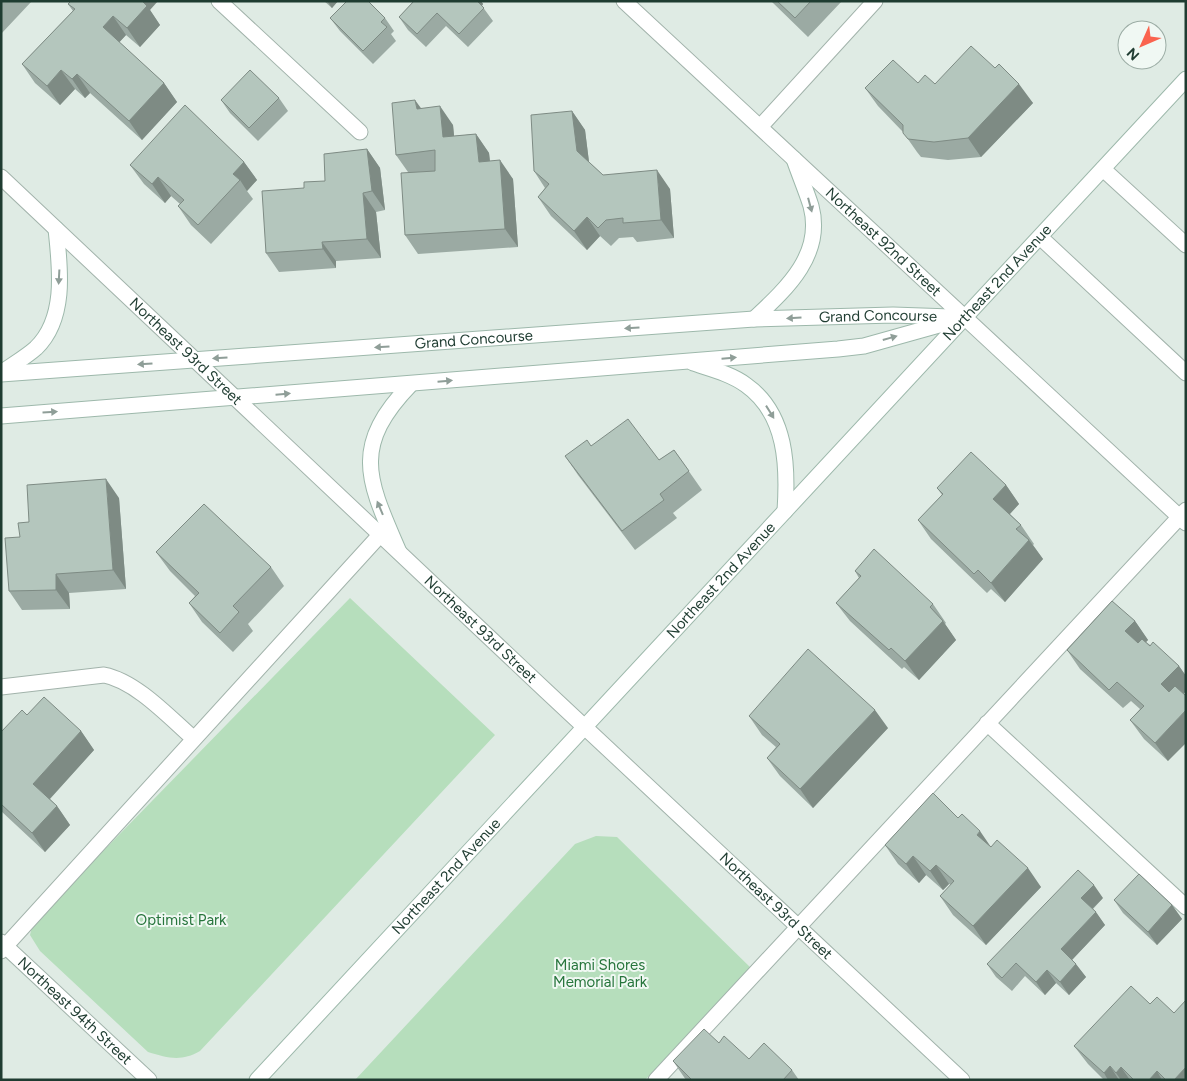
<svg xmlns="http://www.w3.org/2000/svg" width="1187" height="1081" viewBox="0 0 1187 1081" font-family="Figtree,sans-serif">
<rect width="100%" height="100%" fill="#dfebe4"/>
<path fill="#b6debc" d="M350,598L495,735L200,1051C181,1062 168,1058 148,1052L40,951L30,935L33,923Z
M596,836L617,837L752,969L645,1080H355L575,844Z"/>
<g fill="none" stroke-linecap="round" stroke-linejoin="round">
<g stroke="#a2b3ab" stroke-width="17">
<path id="lane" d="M219,1L360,132
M760,127L875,1
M1103,169L1186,245
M1040,237L1186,373
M1,687L104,675C136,681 170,718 194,739
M987,723L1186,907
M1,951L380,535
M656,1080L1186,510"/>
</g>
<g stroke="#a2b3ab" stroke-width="17">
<g id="street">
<path id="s1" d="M624,1L1186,523"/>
<path id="s2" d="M1,177L545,690L962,1080"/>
<path id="s3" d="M1,942L149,1080"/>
</g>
</g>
<g stroke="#9db8ab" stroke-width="17">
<g id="secondary">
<path d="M754,319C786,289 824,255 811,206C806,190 799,174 794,159"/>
<path d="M693,363C711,369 731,374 746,385C787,414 788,467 785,511"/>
<path d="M1,373C12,365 26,357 36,348C67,318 60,267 56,229"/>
<path id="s4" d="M1,374L754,319L893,315L951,317"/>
<path d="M1,416L838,349L864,346L964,318"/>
<path d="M399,552C368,480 350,447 411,384"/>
<path id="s5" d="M257,1080L1186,79"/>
</g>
</g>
<use href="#lane" stroke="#fff" stroke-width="15"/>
<use href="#street" stroke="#fff" stroke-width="15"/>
<use href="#secondary" stroke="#fff" stroke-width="15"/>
</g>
<path fill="#9baaa3" d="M1,1H32L1,34Z
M324,1H338L332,8Z
M414,1H481L483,4L482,6L493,21L468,47L446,26L426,47L408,30L399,17Z
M771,1H842L808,37Z
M68,4L150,10L160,25L140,47L126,35L119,42L164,83L177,102L142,140L90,93L85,98L75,89L60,105L35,83L22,64L73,11Z
M330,18H385L394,31L391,34L396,41L373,64L340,31Z
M995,68L1033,103L981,157L948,160L921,157L917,152L903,132L878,106L865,88L918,83L935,84Z
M279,98L288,111L258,141L230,113L221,100Z
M421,108L453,125L454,136L476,134L489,153L490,161L513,179L518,247L418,254L405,235L408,172L396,155Z
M572,111L585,130L589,162L603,175L670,189L674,238L637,242L633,237L619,238L611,246L600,236L587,250L551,216L538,197L545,188L534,171Z
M367,149L380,168L385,210L376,212L381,258L336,261V268L279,272L266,253L304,188L325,181Z
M244,162L257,180L247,191L253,199L211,244L191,225L178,206L180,204L171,196L165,203L144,184L130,165Z
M591,446L659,460L674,450L702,490L673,513L677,518L635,550L578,475L565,456Z
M1006,485L1019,504L1010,514L1021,525L1034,544L1033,545L1043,559L1005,602L991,589L987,593L931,539L918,520L942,495L937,488Z
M119,498L126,589L69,593L70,609L22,610L9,591L20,537L29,522Z
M156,552L271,567L284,586L248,624L253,631L233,652L202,622L189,603L195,596L170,571Z
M855,571L933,604L946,623L945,624L956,640L919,680L904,667L902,669L850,621L836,603L859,578Z
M1135,621L1148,640L1146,642L1179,666L1186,676V691L1183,694L1168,761L1144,739L1130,720L1140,709L1131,701L1123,708L1080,669L1067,650Z
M27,715L81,731L94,750L50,799L57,806L70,825L45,852L1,811V732Z
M749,716L888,728L813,808L780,776L767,758L776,747L762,735Z
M958,818L991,847L1041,887L986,945L953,915L940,896L951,885L949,884L943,890L926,875L919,883L898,864L885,845Z
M1103,898L1093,909L1105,925L1072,960L1086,977L1069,995L1056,983L1045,995L1025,976L1012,991L996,977L987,964Z
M1114,900L1172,905L1182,919L1157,945L1123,913Z
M1150,1004L1174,1013L1186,1080H1104L1088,1064L1074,1046Z
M719,1043L749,1059L792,1070L799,1080H686L673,1061Z"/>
<path fill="#7e8b84" d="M139,1H158L150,10L160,25L140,47L127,28Z
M327,1H338L332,8Z
M475,1H481L483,4L480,8Z
M113,16L126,35L116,46L103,27Z
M61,70L75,89L60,105L47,86Z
M77,74L90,93L85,98L72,79Z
M164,83L177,102L142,140L129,121Z
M1019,84L1033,103L981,157L968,138Z
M415,100L429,119L417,109Z
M440,106L453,125L456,156L443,137Z
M572,111L585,130L590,170L577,151Z
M476,134L489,153L492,181L479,162Z
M367,149L380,168L385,210L372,191Z
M500,160L513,179L518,247L505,229Z
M244,162L257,180L247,191L240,180L233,174Z
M657,170L670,189L674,238L661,220Z
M158,177L171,196L165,203L152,184Z
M363,193L376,212L381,258L367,239Z
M587,217L600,236L587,250L574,231Z
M322,242L336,261V268L323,249Z
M106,479L119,498L126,589L113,570Z
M1006,485L1019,504L1006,518L993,499Z
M1029,540L1043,559L1005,602L991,583Z
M56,574L69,593L70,609L56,590Z
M943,621L956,640L919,680L905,661Z
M1135,621L1148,640L1138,650L1125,631Z
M1179,666L1186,676V691L1175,703L1161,684Z
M875,710L888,728L813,808L800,789Z
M1186,710V743L1168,761L1155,743Z
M81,731L94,750L46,803L33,784Z
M57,806L70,825L45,852L32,833Z
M980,831L993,850L977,835Z
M913,856L926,875L919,883L906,864Z
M936,865L949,884L943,890L930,871Z
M1028,868L1041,887L986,945L973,926Z
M1094,885L1103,898L1090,911L1081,898Z
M1172,905L1182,919L1157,945L1148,932Z
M1096,912L1105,925L1070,962L1061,949Z
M1076,964L1086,977L1069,995L1060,982Z
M1047,970L1056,983L1045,995L1036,982Z
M1110,1066L1119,1080H1108L1104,1073Z
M1121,1067L1130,1080H1121L1116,1073Z
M1186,1067V1080H1174Z
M1157,1071L1162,1080H1149Z"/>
<path fill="#b4c6bd" stroke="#7e8b84" d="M71,1H142L147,6L127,28L113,16L103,27L164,83L129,121L77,74L72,79L61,70L47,86L22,64L75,9L68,4Z
M347,1H368L385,18L381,22L387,27L363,51L330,18Z
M414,1H477L484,8L459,34L437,13L417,34L399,17Z
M777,1H811L795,18Z
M971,46L995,68L999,64L1019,84L968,138L934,142L908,139L903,133V125L865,88L893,60L918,83L925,75L935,84Z
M250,70L279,98L249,128L221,100Z
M415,100L417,109L440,106L443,137L476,134L479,162L500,160L505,229L405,235L401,173L435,171V150L396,155L392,103Z
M185,105L244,162L233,174L240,180L198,225L178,206L184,200L158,177L152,184L130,165Z
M572,111L577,151L603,175L657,170L661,220L623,223V218L606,220L598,228L587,217L574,231L538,197L549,184L534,171L531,115Z
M367,149L372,191L363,193L367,239L322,242L323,249L266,253L262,191L304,188V182L325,181L324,154Z
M628,419L659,460L674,450L689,471L660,494L664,500L622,531L565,456L587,440L591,446Z
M971,452L1006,485L993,499L1021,525L1016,529L1029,540L991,583L978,570L974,574L918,520L943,494L937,488Z
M106,479L113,570L56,574V590L9,591L5,538L20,537L18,523L29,522L27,485Z
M204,504L271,567L233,606L239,612L220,633L189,603L199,593L156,552Z
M874,549L933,604L930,607L943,621L905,661L891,648L889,650L836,603L861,576L855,571Z
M1112,601L1135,621L1125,631L1138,643L1142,639L1150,646L1153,642L1179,666L1161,684L1169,692L1175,686L1186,696V710L1155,743L1130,720L1144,706L1117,682L1109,690L1067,650Z
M808,649L875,710L800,789L767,758L780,744L749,716Z
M44,697L81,731L33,784L57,806L32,833L1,804V732L22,710L27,715Z
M933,793L958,818L962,814L980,831L977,835L991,847L997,840L1028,868L973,926L940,896L954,881L936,865L930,871L913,856L906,864L885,845Z
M1078,870L1094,885L1081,898L1096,912L1061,949L1076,964L1060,982L1047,970L1036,982L1016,963L1002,978L987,964Z
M1139,874L1172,905L1148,932L1114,900Z
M1131,986L1150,1004L1157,997L1174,1013L1186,1000V1067L1174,1080H1166L1157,1071L1149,1080H1134L1121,1067L1116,1073L1110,1066L1104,1073L1074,1046Z
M704,1029L719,1043L724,1036L749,1059L764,1043L792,1070L783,1080H692L673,1061Z"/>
<defs><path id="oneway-solid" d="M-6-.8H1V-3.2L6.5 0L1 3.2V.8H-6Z" transform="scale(1.25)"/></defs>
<g fill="#8f9e98">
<use href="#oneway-solid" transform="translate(810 205) rotate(75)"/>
<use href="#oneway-solid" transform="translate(59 277) rotate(93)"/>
<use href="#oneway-solid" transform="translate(794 318) rotate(177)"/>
<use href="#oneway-solid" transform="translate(632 328) rotate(176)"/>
<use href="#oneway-solid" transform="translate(890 338) rotate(-16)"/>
<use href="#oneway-solid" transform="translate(382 347) rotate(176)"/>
<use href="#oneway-solid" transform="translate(220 358) rotate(176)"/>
<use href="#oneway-solid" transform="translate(729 358) rotate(-5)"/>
<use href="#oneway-solid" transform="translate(145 364) rotate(176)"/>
<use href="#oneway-solid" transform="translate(445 381) rotate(-5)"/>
<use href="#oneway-solid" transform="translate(283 394) rotate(-5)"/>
<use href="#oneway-solid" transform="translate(50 412) rotate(-4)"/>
<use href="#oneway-solid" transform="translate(770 412) rotate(58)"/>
<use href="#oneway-solid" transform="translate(380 508) rotate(-113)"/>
</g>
<g text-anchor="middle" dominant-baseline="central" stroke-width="4" stroke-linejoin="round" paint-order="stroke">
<g font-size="15" fill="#1f3c31" stroke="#f0f8f3">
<text stroke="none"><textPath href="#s1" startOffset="354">Northeast 92nd Street</textPath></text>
<text stroke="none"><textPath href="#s5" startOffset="1088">Northeast 2nd Avenue</textPath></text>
<text stroke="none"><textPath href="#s4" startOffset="879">Grand Concourse</textPath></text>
<text stroke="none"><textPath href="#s4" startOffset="474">Grand Concourse</textPath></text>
<text stroke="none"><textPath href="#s2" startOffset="254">Northeast 93rd Street</textPath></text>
<text stroke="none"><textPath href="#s5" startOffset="682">Northeast 2nd Avenue</textPath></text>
<text stroke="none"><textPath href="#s2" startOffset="659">Northeast 93rd Street</textPath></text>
<text stroke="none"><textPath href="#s5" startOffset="278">Northeast 2nd Avenue</textPath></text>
<text stroke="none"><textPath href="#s2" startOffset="1064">Northeast 93rd Street</textPath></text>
<text stroke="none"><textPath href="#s3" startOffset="101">Northeast 94th Street</textPath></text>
</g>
<g font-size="15" fill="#27753c" stroke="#f0f8f3">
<text x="181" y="920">Optimist Park</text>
<text x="600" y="965">Miami Shores<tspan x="600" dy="17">Memorial Park</tspan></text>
</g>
</g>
<rect width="1187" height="1081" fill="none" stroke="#1f3c31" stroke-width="5"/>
<g transform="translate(1142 45) rotate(225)"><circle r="24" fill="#f0f8f3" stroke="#9cada5"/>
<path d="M0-4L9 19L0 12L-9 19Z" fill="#fa634e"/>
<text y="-8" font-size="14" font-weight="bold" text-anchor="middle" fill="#1f3c31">N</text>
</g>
</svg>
